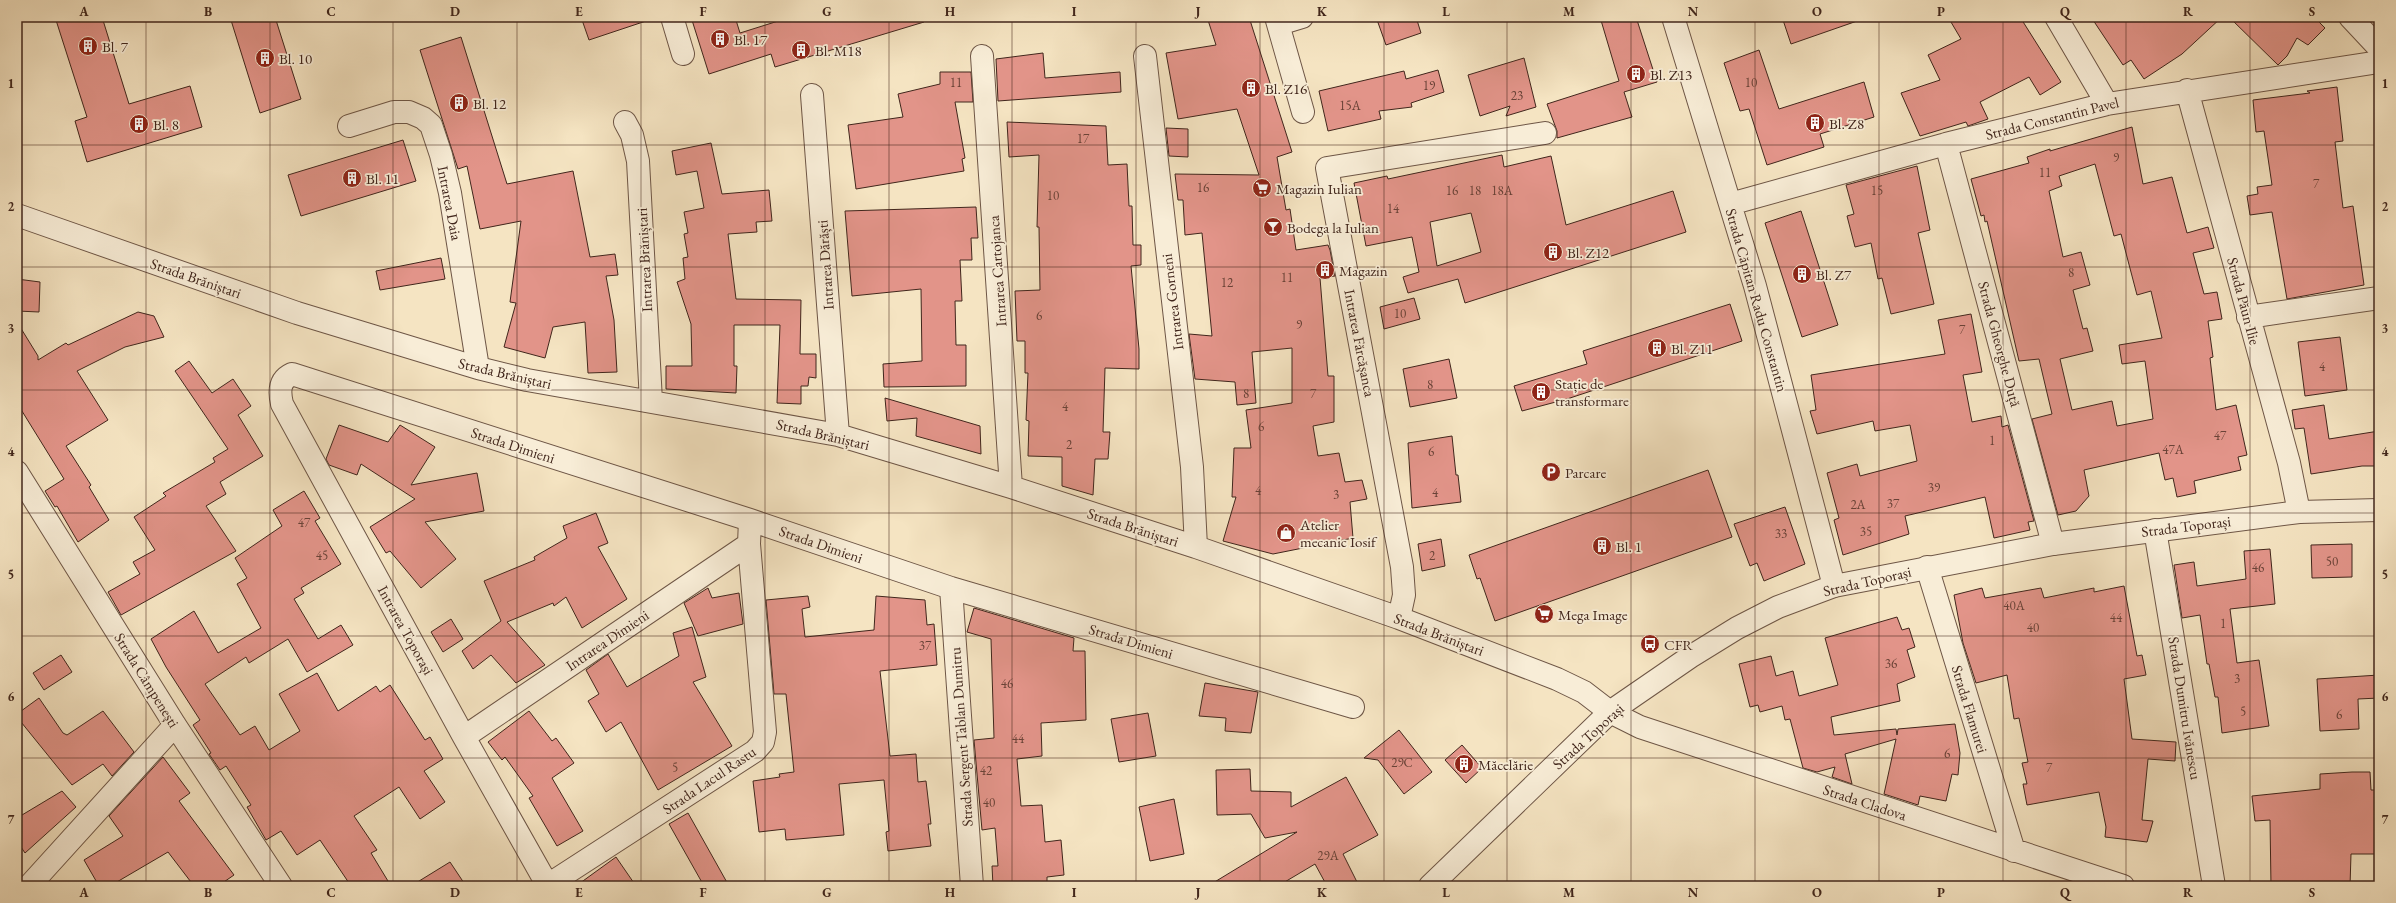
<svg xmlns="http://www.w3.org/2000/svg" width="2396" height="903" viewBox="0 0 2396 903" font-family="'EB Garamond',serif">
<rect width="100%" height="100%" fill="#f5e4c2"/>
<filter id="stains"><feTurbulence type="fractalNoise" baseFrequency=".005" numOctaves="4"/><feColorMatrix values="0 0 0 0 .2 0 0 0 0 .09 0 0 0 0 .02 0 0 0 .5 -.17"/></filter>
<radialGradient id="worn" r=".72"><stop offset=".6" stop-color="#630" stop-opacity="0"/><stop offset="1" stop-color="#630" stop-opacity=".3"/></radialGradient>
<path fill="#e29489" stroke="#41261c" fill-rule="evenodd" d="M55,17H102L129,104L190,86L202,127L87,162L75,121L87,117Z
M230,17H275L301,99L260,113Z
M581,17H646V21L589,40Z
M691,17H735L740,33L791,17H923L924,22L775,67L771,54L709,74Z
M1207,17H1249L1292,152L1277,157L1286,210L1290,209L1296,250L1328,245L1330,250L1335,276L1320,278L1328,376H1334V422L1313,426L1318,456L1339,453L1345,482L1362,480L1367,499L1350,502L1353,538L1273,554L1223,541L1236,497H1232L1234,448H1251L1246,410L1292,403V348L1252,352L1256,403L1237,405L1235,382L1195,379L1189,334L1212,336L1202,233L1185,235L1183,200H1178L1175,174L1259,175L1237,109L1178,119L1166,53L1216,45Z
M1376,17H1416L1421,33L1386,45Z
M1600,17H1636L1657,82L1624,92L1632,117L1557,138V131L1547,104L1619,81Z
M1782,17H1859L1860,20L1791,44Z
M1948,17H2020L2061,82L2040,95L2029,77L1980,102L1988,119L1968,126L1966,122L1920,136L1901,93L1940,80L1928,55L1961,39Z
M2091,17H2222L2182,54L2144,79L2131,60L2123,65Z
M2229,17H2314L2325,28L2308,45L2297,38L2287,56L2278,65Z
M461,37L507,184L573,171L590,257L615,254L618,275L606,276L614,320L617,372L588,373L585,322L553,327L545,358L504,347L516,303L510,302L521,221L480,229L467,166L458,169L420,50Z
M1759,50L1779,109L1864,82L1874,117L1820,134L1824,147L1767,165L1749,109L1740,111L1724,63Z
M1043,53L1045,78L1120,72L1121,92L998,101L996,59Z
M1524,58L1536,107L1506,116L1510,106L1480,116L1468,75Z
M1438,70L1444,92L1411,103L1412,107L1379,111L1381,119L1328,131L1319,91L1404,71L1406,79Z
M940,72H971L973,102H955L965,158L962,159L964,171L856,189L848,125L903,117L898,94L940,84Z
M2337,87L2343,141L2335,142L2343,208L2353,206L2364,285L2287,299L2272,212L2250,215L2247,196L2258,194L2257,187L2272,185L2264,131L2256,132L2253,100L2310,93L2307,91Z
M1007,122L1106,126L1108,165L1127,164L1129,206H1132L1133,245H1141V265L1131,266L1139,349V369L1105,368L1103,432H1110L1108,459H1095L1093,495L1062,486V457L1028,456L1029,421L1026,420L1028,373H1025V341H1017L1015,291L1040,290L1039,227H1037L1039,155L1009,157Z
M2132,127L2143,184L2172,177L2187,233L2208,227L2214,248L2193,253L2204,294L2217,292L2222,319L2208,321L2213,357L2210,358L2216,410L2236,405L2247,455L2238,457L2241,470L2194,481L2196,493L2177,497L2173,478L2165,480L2159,453L2084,470L2089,496L2076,511L2058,515L2032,419L2052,414L2039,359L2019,361L1987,221L1985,222L1984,215L1981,216L1971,179L2029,163L2027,157L2050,149V151ZM2095,164L2114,236L2121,234L2137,295L2151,291L2162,338L2119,345L2122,364L2145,361L2153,419L2117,426L2112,401L2072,410L2060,359L2093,351L2087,328L2083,329L2073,290L2090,285L2081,252L2063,257L2049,191L2062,186L2059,176Z
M1166,128L1188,129V157L1169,156Z
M403,140L416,181L301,216L288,175Z
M711,143L722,194L769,190L772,221L756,222L757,232L728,234L736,299L801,300L800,354H816V378L809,377L808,386H801V404L777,403L780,325H734V366H737L736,393L666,389V366H692L691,324L677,282L685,279L683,258L688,257L684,234L688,233L684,212L704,208L697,171L676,175L672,151Z
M1502,155L1504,167L1551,156L1566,225L1673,191L1686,232L1465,303L1458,279L1408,293L1403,277L1419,272L1412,237L1366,246L1354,183L1387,176L1388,179ZM1471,213L1481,252L1437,266L1430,222Z
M1917,166L1930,230L1918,233L1934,304L1891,314L1882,278L1878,279L1871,243L1855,247L1847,216L1854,214L1846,185Z
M976,207L978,238H971L972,260H960L962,301H955L956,345H966V386L884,387L883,364L922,361L921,289L852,296L845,211Z
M1801,211L1838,325L1802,337L1765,223Z
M441,258L445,279L380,290L376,271Z
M17,279L40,282L39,312L17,311Z
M1414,298L1420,319L1384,329L1380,307Z
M1730,304L1742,341L1567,399L1522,411L1514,386L1587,364L1583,351Z
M138,312L154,316L164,337L125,347L77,371L108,420L66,446L91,485L89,487L109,520L78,542L57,506L55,507L45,491L64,479L17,403V322L38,356V360L66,343L68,345Z
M1971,314L1982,372L1963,375L1972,422L2001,416L2002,427L2008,425L2034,521L2028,522L2030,530L1994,538L1985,497L1905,516L1909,534L1843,555L1834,520L1839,518L1827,473L1857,464L1860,476L1917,461L1910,425L1875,431L1873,421L1817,434L1810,411L1816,410L1811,375L1945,354L1938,320Z
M2340,337L2347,390L2305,396L2298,342Z
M1449,359L1457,398L1410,407L1403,369Z
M189,361L212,393L233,379L251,406L238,415L263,456L220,482L226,494L206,506L236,551L121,615L108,592L140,574L133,562L155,550L134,517L166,496L163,493L215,462L213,458L228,449L175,371Z
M885,398L980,426L981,454L916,436L917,418L887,421Z
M2324,405L2329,439L2379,431V466H2362L2311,474L2304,428L2295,429L2292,410Z
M339,425L388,442L400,425L435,447L411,485L477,473L484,511L425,522L456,559L421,588L390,551L386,553L370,527L415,499L361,464L357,475L329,465L326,459Z
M1452,436L1456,475H1458L1461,502L1412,508L1408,443Z
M1708,470L1732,537L1495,621L1480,578L1477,579L1469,555Z
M304,491L320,518L315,521L341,564L301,588L304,593L294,599L318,639L341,625L353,645L307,672L288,639L249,663L246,657L205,684L240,735L255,726L269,750L300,731L279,694L317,673L338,711L376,686L380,692L390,685L425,740L430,737L443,759L424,771L445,802L420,819L399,787L354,816L377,850L371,853L391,886H351L320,840L297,855L281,831L266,840L247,807L251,805L226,766L220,770L209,754L211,753L193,725L200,720L166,667L151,639L194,611L218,653L261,628L237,584L247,578L235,558L282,526L273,510Z
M1785,507L1805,564L1764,581L1757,563L1750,566L1734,524Z
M596,513L608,543L598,547L627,599L582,628L566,597L554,606L553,603L507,622L545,665L516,683L491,655L473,669L462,651L501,621L484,581L535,560L534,557L567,538L563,526Z
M1441,539L1445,566L1422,571L1418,544Z
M2352,544V577L2312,578L2311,545Z
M2270,549L2275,604L2230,609L2237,663L2259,660L2269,726L2222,733L2218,697H2215L2209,664H2207L2200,615L2182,618L2174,565L2194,562L2197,586L2246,579L2244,551Z
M2124,586L2137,656L2142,655L2146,675L2124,679L2132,739L2176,742L2175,761L2148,759L2142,820L2153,821L2147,842L2105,837L2106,827L2099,792L2027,805L2023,784H2027L2022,763L2028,762L2019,718L2014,719L2007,675L1976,683L1963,643L1954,595L1982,588L1985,598L2041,588L2044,598L2094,588V592Z
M708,588L712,598L739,593L743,624L698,636L684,603Z
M808,596L810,607L802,609L805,637L874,630L876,596L925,600L927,625L934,624L937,665L880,671L890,756L916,754L918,782L926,781L931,824H928L931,846L888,851L886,832L889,831L884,780L839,784L844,835L786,840L785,829L759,832L753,781L780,777L779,774L794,772L786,694H774L766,600Z
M974,608L1074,638L1073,651H1085L1086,720L1041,723L1042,756L1017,759L1021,806L1042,805L1045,842L1061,840L1064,875L1047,877V886H993L992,866H998L995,828L982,830L974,740L994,738L991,639L967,632Z
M1897,617L1902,630L1909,628L1915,647L1907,650L1915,677L1897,684L1900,701L1831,717L1834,735L1896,729L1897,735L1898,729L1955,724L1960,753L1958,775L1952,774L1946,801L1920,796L1918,805L1884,794L1896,739L1845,754L1852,784L1832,777L1835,767L1817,772L1803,768L1790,719L1785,720L1782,706L1760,712L1758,705L1750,707L1739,664L1771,656L1776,676L1793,671L1799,696L1838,685L1825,638Z
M451,619L463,639L443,652L431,632Z
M692,627L706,677L693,682L732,746L658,790L621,722L606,732L588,701L599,694L586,670L608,654L627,687L679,656L673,633Z
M61,655L72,672L44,690L33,673Z
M2379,675V698L2358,699L2359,729L2320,731L2317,679Z
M1205,683L1258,692L1251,733L1225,731L1226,718L1199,716Z
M39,698L63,733L67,735L103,711L134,752L112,776L103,764L72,785L17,717V714Z
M529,711L552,741L556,738L574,763L552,778L583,831L557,846L529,798L533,796L505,757L502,760L488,742Z
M1148,713L1156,756L1119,762L1111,719Z
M1399,730L1432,772L1404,794L1378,760L1364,758Z
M1462,745L1482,768L1466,783L1445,760Z
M163,757L190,793L179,801L234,875L218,886H194L168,852L110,886H99L84,860L123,836L109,816Z
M1250,769L1251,791L1291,792V807L1346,777L1378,835L1343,854L1359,886H1327L1315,864L1278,886H1208L1297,832L1265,838L1251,814L1217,815L1216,770Z
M2352,772H2370L2371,790H2379V854H2351L2350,886H2271L2270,820L2255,821L2252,796L2320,789V774Z
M62,791L76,807L25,853L17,841V818Z
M1174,799L1184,854L1150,861L1139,807Z
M688,813L729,886H704L669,824Z
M616,857L636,886H576Z
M450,862L466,886H411Z"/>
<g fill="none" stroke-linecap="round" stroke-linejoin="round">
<g stroke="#6e5646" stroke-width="24">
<path id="minor" d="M672,17L683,54
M1276,17L1303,112
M1673,17L1755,286L1834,586
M2056,17L2107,104
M2350,17L2379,48
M1279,24L1302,17
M982,56L1011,487
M1145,56L1192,467L1196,547
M2187,90L2289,463L2299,512
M812,95L838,435
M625,122L632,135L638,161L651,401
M349,126L394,112H409L423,118L431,125L441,155L450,193L478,368
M1946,144L2053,544
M1730,204L1946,144L2107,104L2379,62
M17,215L297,313L478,368L527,380L838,435L1011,487L1196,547L1399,618L1557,679L1584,692L1610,712L1640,727L2123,886
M2248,317L2379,298
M17,472L175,725L281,886
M2155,530L2214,886
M1927,567L2014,851
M951,588L972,886
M1399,618L1404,595L1402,567L1327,168L1545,133
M464,737L749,544
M548,885L755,751L763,742L765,732L749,544L750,520
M29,886L175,725
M548,886L464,737L282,404C279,391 279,380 292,374L750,520L951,588L1353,707"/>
</g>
<g stroke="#6e5646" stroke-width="24">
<path id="tertiary" d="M1430,886L1610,712L1690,657L1737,628L1778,607L1834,586L2053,544L2299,512L2379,510"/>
</g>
<use href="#minor" stroke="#f8edd7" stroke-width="22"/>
<use href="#tertiary" stroke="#f8edd7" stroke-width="22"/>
</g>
<path fill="none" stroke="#41261c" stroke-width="1" stroke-opacity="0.55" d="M146,17V886M270,17V886M393,17V886M517,17V886M641,17V886M765,17V886M889,17V886M1012,17V886M1136,17V886M1260,17V886M1384,17V886M1507,17V886M1631,17V886M1755,17V886M1879,17V886M2003,17V886M2126,17V886M2250,17V886M17,145H2379M17,267H2379M17,390H2379M17,513H2379M17,636H2379M17,758H2379"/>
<defs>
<g id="building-disc" transform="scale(1)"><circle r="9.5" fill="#8f2418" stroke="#f8edd7"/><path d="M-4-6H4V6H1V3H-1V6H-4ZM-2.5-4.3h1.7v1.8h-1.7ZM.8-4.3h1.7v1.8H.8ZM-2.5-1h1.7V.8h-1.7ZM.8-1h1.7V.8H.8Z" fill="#fff"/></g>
<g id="supermarket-disc" transform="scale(1)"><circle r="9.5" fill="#8f2418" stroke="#f8edd7"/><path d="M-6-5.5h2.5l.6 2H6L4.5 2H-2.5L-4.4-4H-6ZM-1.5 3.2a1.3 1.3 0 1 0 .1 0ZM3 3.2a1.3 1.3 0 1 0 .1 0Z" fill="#fff"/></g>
<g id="bar-disc" transform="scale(1)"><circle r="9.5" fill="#8f2418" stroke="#f8edd7"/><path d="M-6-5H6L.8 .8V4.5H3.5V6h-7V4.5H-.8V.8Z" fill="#fff"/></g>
<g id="parking-disc" transform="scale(1)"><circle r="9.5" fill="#8f2418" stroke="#f8edd7"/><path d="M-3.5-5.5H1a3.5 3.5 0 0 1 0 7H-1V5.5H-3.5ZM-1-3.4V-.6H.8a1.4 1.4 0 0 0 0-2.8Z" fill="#fff"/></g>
<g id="shop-disc" transform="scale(1)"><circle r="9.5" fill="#8f2418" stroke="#f8edd7"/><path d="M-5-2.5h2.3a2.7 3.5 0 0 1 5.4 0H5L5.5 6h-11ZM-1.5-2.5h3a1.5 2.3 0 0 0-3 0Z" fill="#fff"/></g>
<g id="bus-disc" transform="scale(1)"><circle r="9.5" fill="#8f2418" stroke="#f8edd7"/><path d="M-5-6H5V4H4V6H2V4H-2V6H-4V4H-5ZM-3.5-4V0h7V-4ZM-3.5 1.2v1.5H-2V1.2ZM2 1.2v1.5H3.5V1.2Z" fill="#fff"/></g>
</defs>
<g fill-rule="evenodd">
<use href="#building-disc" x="720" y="39"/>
<use href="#building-disc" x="88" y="46"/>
<use href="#building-disc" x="801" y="50"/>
<use href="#building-disc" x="265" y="58"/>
<use href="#building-disc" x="1636" y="74"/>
<use href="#building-disc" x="1251" y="88"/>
<use href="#building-disc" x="459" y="103"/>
<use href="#building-disc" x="1815" y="123"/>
<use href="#building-disc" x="139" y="124"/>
<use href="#building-disc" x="352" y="178"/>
<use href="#supermarket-disc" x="1262" y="188"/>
<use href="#bar-disc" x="1273" y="227"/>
<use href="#building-disc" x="1553" y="252"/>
<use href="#building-disc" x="1325" y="270"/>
<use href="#building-disc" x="1802" y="274"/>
<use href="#building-disc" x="1657" y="348"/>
<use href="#building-disc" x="1541" y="392"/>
<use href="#parking-disc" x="1551" y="472"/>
<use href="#shop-disc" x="1286" y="533"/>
<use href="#building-disc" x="1602" y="546"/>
<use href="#supermarket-disc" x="1544" y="614"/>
<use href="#bus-disc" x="1650" y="644"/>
<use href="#building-disc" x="1464" y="764"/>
</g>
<g text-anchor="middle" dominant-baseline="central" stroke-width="3.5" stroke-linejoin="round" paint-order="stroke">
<g font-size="13" fill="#694237">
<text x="956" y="82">11</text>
<text x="1751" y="82">10</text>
<text x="1429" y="85">19</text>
<text x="1517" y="95">23</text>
<text x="1350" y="105">15A</text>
<text x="1083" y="138">17</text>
<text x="2116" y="157">9</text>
<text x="2045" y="172">11</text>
<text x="2316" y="183">7</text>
<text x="1203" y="187">16</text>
<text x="1452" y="190">16</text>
<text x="1475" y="190">18</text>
<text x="1502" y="190">18A</text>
<text x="1877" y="190">15</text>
<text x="1053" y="195">10</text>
<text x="1393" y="208">14</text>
<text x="2071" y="272">8</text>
<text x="1287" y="277">11</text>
<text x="1227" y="282">12</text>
<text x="1400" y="313">10</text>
<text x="1039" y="315">6</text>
<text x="1299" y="324">9</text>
<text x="1962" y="329">7</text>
<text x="2322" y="366">4</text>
<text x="1430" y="384">8</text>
<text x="1246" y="393">8</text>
<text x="1313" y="393">7</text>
<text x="1065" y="406">4</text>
<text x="1261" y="426">6</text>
<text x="2220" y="435">47</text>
<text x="1992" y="440">1</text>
<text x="1069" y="444">2</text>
<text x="2173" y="449">47A</text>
<text x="1431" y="451">6</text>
<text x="1934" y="487">39</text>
<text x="1258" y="490">4</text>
<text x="1435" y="492">4</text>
<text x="1336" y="494">3</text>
<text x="1893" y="503">37</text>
<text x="1858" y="504">2A</text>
<text x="304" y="522">47</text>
<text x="1866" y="531">35</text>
<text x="1781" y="533">33</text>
<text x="322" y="555">45</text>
<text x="1432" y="555">2</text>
<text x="2332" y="561">50</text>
<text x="2258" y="567">46</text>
<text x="2014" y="605">40A</text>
<text x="2116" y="617">44</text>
<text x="2223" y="623">1</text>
<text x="2033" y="627">40</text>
<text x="925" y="645">37</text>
<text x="1891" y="663">36</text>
<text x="2237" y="678">3</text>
<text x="1007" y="683">46</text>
<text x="2243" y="711">5</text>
<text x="2339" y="714">6</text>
<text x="1018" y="738">44</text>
<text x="1947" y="753">6</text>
<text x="1402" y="762">29C</text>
<text x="675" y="767">5</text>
<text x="2049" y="767">7</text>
<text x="986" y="770">42</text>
<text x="989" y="802">40</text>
<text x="1328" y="855">29A</text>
</g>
<g font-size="15" fill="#41261c" stroke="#f8edd7" text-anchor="start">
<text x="734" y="39">Bl. 17</text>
<text x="102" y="46">Bl. 7</text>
<text x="815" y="50">Bl. M18</text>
<text x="279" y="58">Bl. 10</text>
<text x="1650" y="74">Bl. Z13</text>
<text x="1265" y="88">Bl. Z16</text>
<text x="473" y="103">Bl. 12</text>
<text x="1829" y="123">Bl. Z8</text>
<text x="153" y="124">Bl. 8</text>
<text x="366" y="178">Bl. 11</text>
<text x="1276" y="188">Magazin Iulian</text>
<text x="1287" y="227">Bodega la Iulian</text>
<text x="1567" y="252">Bl. Z12</text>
<text x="1339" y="270">Magazin</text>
<text x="1816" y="274">Bl. Z7</text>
<text x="1671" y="348">Bl. Z11</text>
<text x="1555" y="383">Stație de<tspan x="1555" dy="17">transformare</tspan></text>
<text x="1565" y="472">Parcare</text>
<text x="1300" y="524">Atelier<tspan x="1300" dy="17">mecanic Iosif</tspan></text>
<text x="1616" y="546">Bl. 1</text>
<text x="1558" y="614">Mega Image</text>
<text x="1664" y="644">CFR</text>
<text x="1478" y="764">Măcelărie</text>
</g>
<g font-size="15" fill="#41261c" stroke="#f8edd7">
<text transform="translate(2052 118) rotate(-14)">Strada Constantin Pavel</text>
<text transform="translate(450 203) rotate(79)">Intrarea Daia</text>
<text transform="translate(644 260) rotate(-93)">Intrarea Brăniștari</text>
<text transform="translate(825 265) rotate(-94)">Intrarea Dărăști</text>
<text transform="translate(997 271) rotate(-94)">Intrarea Cartojanca</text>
<text transform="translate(196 278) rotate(19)">Strada Brăniștari</text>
<text transform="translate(1757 300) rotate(74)">Strada Căpitan Radu Constantin</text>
<text transform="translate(2244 301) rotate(75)">Strada Păun Ilie</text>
<text transform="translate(1172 302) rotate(-97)">Intrarea Gorneni</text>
<text transform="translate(1360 343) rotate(79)">Intrarea Fărcășanca</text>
<text transform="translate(2000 344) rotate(75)">Strada Gheorghe Duță</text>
<text transform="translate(505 373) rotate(13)">Strada Brăniștari</text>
<text transform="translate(823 434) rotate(13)">Strada Brăniștari</text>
<text transform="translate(513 445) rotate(18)">Strada Dimieni</text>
<text transform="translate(2186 526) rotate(-7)">Strada Toporași</text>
<text transform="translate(1133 527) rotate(18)">Strada Brăniștari</text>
<text transform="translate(821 544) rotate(19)">Strada Dimieni</text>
<text transform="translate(1867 581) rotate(-13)">Strada Toporași</text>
<text transform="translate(406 630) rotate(61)">Intrarea Toporași</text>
<text transform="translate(1439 634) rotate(21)">Strada Brăniștari</text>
<text transform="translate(607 640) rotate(-34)">Intrarea Dimieni</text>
<text transform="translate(1131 641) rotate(17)">Strada Dimieni</text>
<text transform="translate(147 680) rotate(58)">Strada Câmpenești</text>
<text transform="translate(2185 708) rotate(81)">Strada Dumitru Ivănescu</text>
<text transform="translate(1970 709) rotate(73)">Strada Flamurei</text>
<text transform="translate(1588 736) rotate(-42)">Strada Toporași</text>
<text transform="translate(961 737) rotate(-94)">Strada Sergent Tablan Dumitru</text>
<text transform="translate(709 780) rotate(-34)">Strada Lacul Rastu</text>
<text transform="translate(1865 802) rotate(18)">Strada Cladova</text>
</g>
</g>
<rect width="2396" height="903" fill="none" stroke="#f5e4c2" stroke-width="44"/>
<rect x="22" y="22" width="2352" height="859" fill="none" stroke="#41261c" stroke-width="1.5"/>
<g font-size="13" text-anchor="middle" font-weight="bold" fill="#41261c">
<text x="84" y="16">A</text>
<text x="208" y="16">B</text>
<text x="331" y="16">C</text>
<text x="455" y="16">D</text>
<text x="579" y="16">E</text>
<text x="703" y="16">F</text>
<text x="827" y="16">G</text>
<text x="950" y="16">H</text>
<text x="1074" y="16">I</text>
<text x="1198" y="16">J</text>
<text x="1322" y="16">K</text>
<text x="1446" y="16">L</text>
<text x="1569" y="16">M</text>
<text x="1693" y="16">N</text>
<text x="1817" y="16">O</text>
<text x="1941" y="16">P</text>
<text x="2065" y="16">Q</text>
<text x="2188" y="16">R</text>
<text x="2312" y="16">S</text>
<text x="11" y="88">1</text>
<text x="2385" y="88">1</text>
<text x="11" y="211">2</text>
<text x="2385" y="211">2</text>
<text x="11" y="333">3</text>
<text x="2385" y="333">3</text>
<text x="11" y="456">4</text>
<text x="2385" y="456">4</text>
<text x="11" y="579">5</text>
<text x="2385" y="579">5</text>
<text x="11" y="701">6</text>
<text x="2385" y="701">6</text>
<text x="11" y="824">7</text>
<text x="2385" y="824">7</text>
<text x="84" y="897">A</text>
<text x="208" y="897">B</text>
<text x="331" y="897">C</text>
<text x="455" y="897">D</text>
<text x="579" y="897">E</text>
<text x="703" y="897">F</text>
<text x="827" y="897">G</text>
<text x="950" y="897">H</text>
<text x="1074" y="897">I</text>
<text x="1198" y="897">J</text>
<text x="1322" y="897">K</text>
<text x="1446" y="897">L</text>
<text x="1569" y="897">M</text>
<text x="1693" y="897">N</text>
<text x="1817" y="897">O</text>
<text x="1941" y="897">P</text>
<text x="2065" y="897">Q</text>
<text x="2188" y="897">R</text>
<text x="2312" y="897">S</text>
</g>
<rect width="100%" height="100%" filter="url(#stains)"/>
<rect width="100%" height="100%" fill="url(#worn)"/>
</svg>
